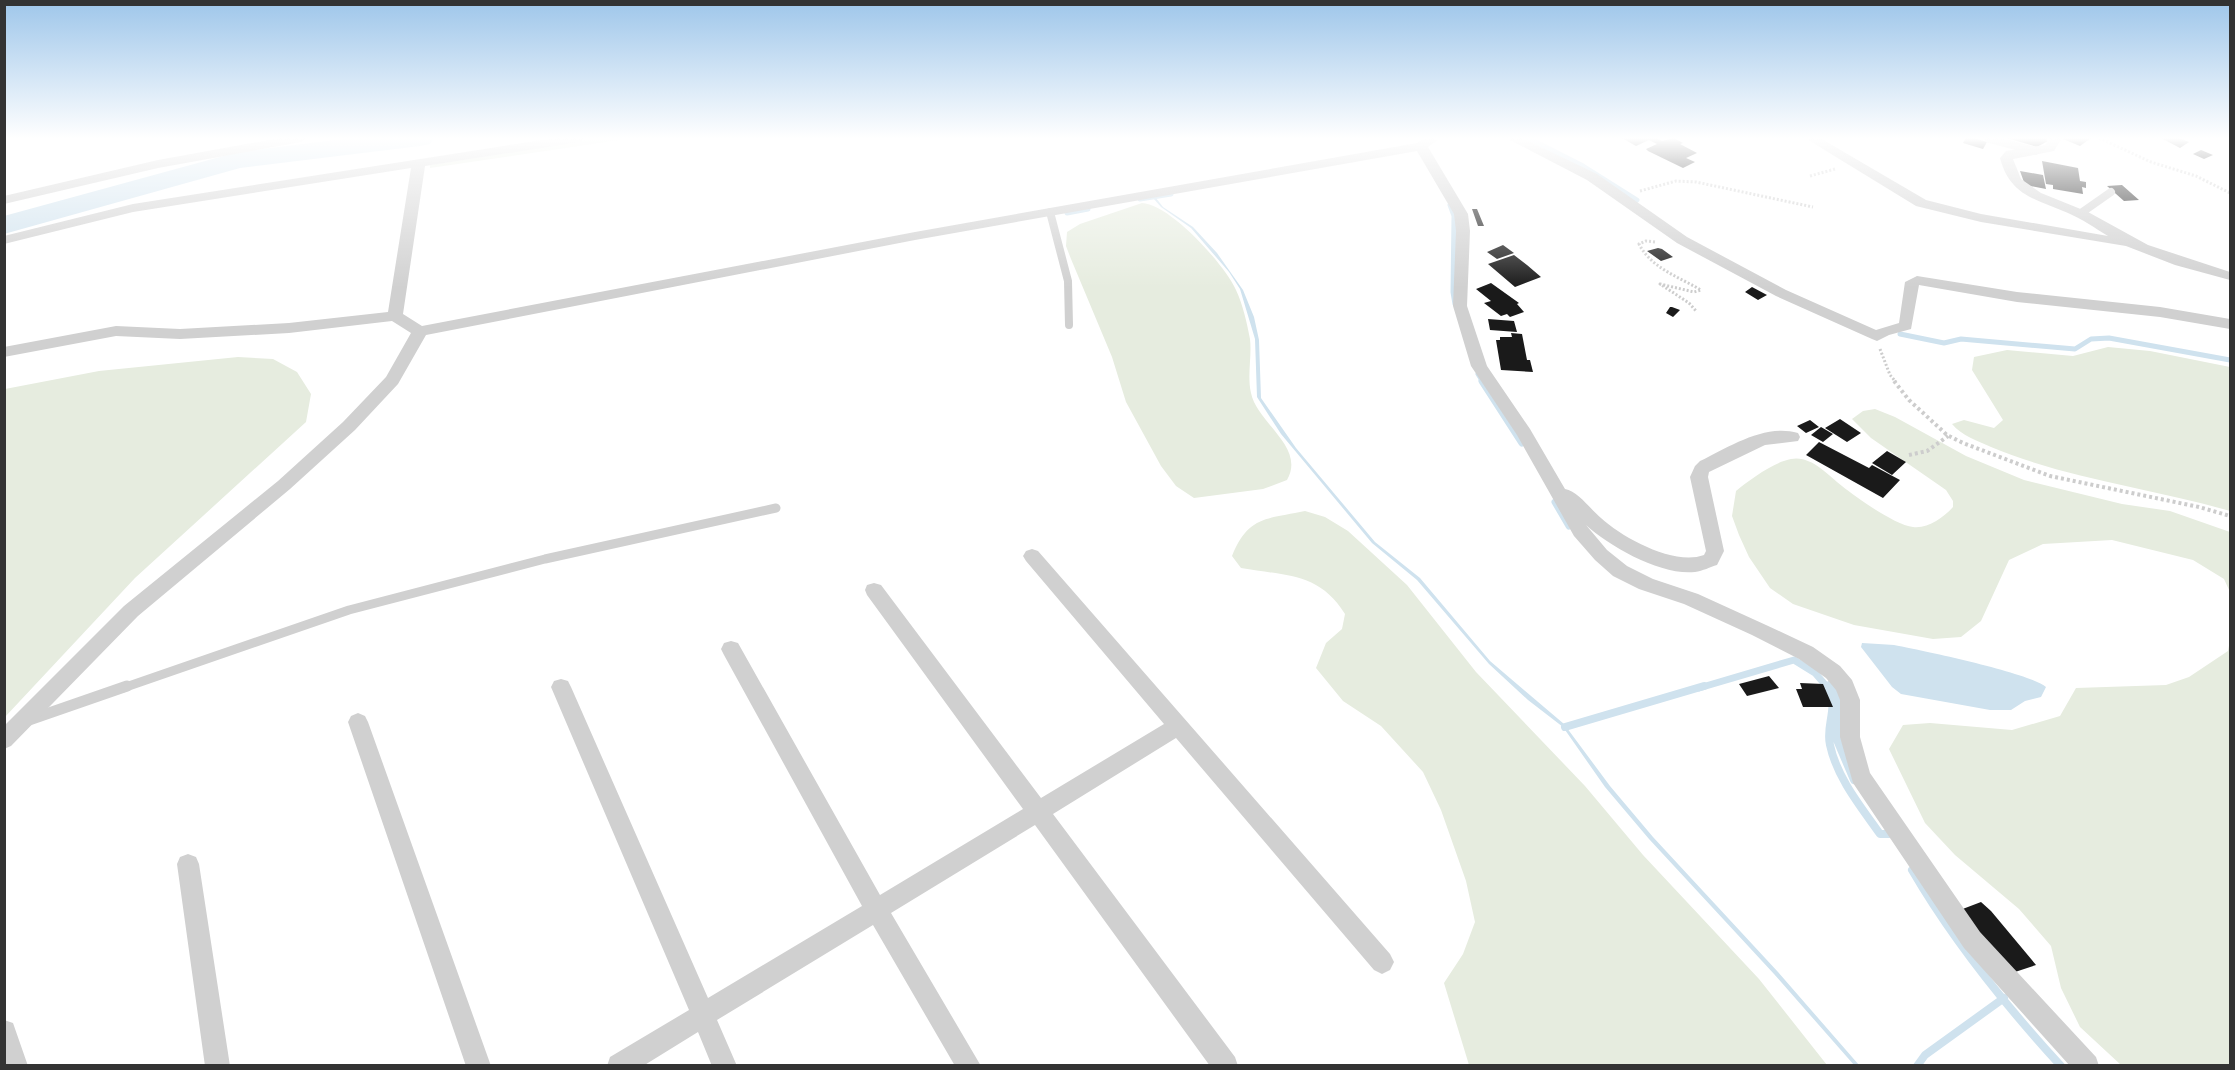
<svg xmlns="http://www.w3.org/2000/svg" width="2235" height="1070" viewBox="0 0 2235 1070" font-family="'Alegreya Sans',sans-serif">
<rect width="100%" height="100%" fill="#fff"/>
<path fill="#e6ecdf" d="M602,138H633L430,168V165Z
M1142,203C1170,204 1225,265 1236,290C1243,305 1247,323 1250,339C1252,356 1247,376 1251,393C1257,423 1306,447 1287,480L1263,489L1194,498L1176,486L1161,466L1126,402L1112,357L1071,259L1066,246L1067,232L1080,224Z
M2108,347L2150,351L2230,367V511C2151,488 2068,479 1991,447C1978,441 1962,436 1952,424L1964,420L1994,428L2003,420L1972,370L1974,357L2007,350L2073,356Z
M238,357L273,359L297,372L311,394L306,422L135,578L5,717V389L99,371Z
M1875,409L1895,417L1966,456L2024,480L2122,504L2170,511L2230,532V592L2224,579L2193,560L2112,540L2043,544L2009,560L1981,621L1961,637L1933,639L1854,625L1793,604L1770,588L1749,557L1739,535L1732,516L1736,491C1749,480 1774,462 1791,459C1811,455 1828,475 1842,486C1857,498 1895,525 1913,527C1928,529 1944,517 1953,507V501L1946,490L1871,438L1852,419L1863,411Z
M1305,511L1325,517L1348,531L1407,585L1476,672L1585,786L1643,855L1759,979L1827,1065H1469L1444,983L1463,954L1475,922L1466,881L1441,810L1423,772L1381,726L1343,701L1316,668L1326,643L1342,629L1345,614C1319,572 1285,576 1241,568L1232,556C1248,516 1267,519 1305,511Z
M2230,640V1065H2121L2080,1027L2061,988L2051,946L2019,909L1955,855L1925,823L1889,749L1903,725L1930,723L2012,730L2060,716L2076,688L2166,685L2189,677L2228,651Z"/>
<path fill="#cfe2ee" d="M1153,198H1156L1163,207L1193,227L1217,253L1243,290L1254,317L1259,340L1261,398L1296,448L1375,542L1420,578L1490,661L1564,724L1610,786L1653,837L1778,972L1859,1065H1854L1774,974L1649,839L1605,787L1563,727L1528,700L1489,664L1417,580L1372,543L1281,434L1257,397L1255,339L1240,289L1229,272L1191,228L1161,207Z
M1862,643C1873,644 1884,644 1894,645C1921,650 2030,673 2046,687L2041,697L2025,701L2011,710H1990L1901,694L1892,687L1861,647Z"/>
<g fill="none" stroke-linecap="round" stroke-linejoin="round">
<path stroke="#cfe2ee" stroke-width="5" d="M1528,138L1583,166L1637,200
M1140,199L1171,194
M1450,205L1454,216L1453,292L1455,304
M1067,213L1088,209
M1900,334L1944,343L1961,339L2075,349L2091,339L2109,338L2230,360
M1478,374L1483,382"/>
<path stroke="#cfe2ee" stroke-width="7" d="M1482,381L1522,443
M1555,502L1569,526
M1831,683L1834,688
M1699,688L1794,660L1815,673L1828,688"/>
<path stroke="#cfe2ee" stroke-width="8" d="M1827,686C1840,707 1825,724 1830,745C1837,778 1861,807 1880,834H1889
M1833,686L1837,703V740L1854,780
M1565,727L1704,686
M1912,870C1954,942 2005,1005 2061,1066
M1917,1066L1925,1055L2004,998"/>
<path fill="#cfe2ee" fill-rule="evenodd" d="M351,138H434L430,144L420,146L240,168L4,234V216L238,152Z"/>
</g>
<path fill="#1a1a1a" d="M1622,138H1656L1662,141L1674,138L1683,143L1680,144L1697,153L1686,158L1695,162L1683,168L1648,151L1646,149L1657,144L1649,140L1636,146Z
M1966,138H1974L1987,142L1983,149L1963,143Z
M2007,138H2048L2046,140L2048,141L2037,147Z
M2066,138H2091L2080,146L2063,139Z
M2161,138H2179L2189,142L2180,148Z
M2201,150L2213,155L2204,159L2193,154Z
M2042,161L2078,168L2080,181L2086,182V188L2082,187L2083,194L2053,189V185L2046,184Z
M2020,171L2043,175L2046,189L2025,185Z
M2122,185L2139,200L2124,201L2107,186Z
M1472,209H1477L1484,226H1478Z
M1503,245L1514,253L1497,259L1487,252Z
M1658,248L1662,249L1673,257L1661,261L1647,251Z
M1514,255L1527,265L1541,277L1515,287L1488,264Z
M1491,283L1519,303L1517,304L1524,312L1510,317L1507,314L1501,316L1484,303L1491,301L1476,289Z
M1752,287L1767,295L1758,300L1745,292Z
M1670,307H1672L1680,310L1673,317L1666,313Z
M1488,319L1514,321L1517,332L1490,330Z
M1511,333L1522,334L1527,360H1530L1533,372L1501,370L1496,340H1500V337H1512Z
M1840,419L1861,433L1847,442L1825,428Z
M1810,420L1819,427L1806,433L1797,426Z
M1821,427L1833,434L1823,442L1811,435Z
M1819,442L1869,468L1872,465L1900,480L1883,498L1806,455Z
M1887,451L1906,462L1892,475L1872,463Z
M1769,676L1779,688L1747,696L1739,684Z
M1800,683L1823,684L1833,707H1803L1796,689H1802Z
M1981,902L1991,911L2036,965L2012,973L1960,910Z"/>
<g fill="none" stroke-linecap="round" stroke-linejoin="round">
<path stroke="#cdcdcd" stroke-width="3" stroke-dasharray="2 2" stroke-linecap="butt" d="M2099,138L2151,162L2196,176L2230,193
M1810,176L1835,169
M1640,191L1676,181L1696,182L1813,207
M1655,242L1646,241L1639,244C1651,268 1679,277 1701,290L1694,292L1660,284L1689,303L1697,312
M1880,349L1890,375L1896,382"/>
<path stroke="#cdcdcd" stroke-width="4" stroke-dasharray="3 3" stroke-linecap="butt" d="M1894,381L1909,400L1947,435L1963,443L2050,476L2199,507L2230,516
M1909,455L1927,451L1948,436"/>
<path stroke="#d0d0d0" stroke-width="8" d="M1989,139L2035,151
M1050,212L1068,281L1069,325
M2081,213L2111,192"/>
<path stroke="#d0d0d0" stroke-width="9" d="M123,688L349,610L545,559L776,508"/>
<path stroke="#d0d0d0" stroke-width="11" d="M29,720L127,686"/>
<path fill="#d0d0d0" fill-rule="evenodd" d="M280,138H307L301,142L158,168L4,204V196L158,160Z
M555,138H586L580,142L425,166L403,314L422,326L915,232L1417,143L1425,138H1440L1428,147L1468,214L1470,231L1467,306L1487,366L1530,429L1565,489C1578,491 1590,509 1601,518C1623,538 1674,566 1704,555L1706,551L1690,477L1695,466L1700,461C1729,447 1765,423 1798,433L1800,437L1798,441L1765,445L1709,472L1708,477L1724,551L1717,565C1710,567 1703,571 1695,572C1662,576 1610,547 1586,525L1607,550L1627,566L1653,579L1698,594L1766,625L1813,647L1840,666L1852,680L1860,700V737L1870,773L1980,932L2096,1057L2099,1066H2070L1964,948L1853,783L1840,737V700L1836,690L1826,678L1799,659L1752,635L1684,604L1639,589L1613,576L1595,560L1574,536L1517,435L1471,366L1453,306L1456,231L1454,214L1417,151L915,240L426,335L398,384L355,430L290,489L138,616L11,746L4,749V726L124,606L278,481L343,422L386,377L411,333L392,321L289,333L180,339L116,336L4,357V347L116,326L180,329L289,323L388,312L411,168L133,212L4,244V236L133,204Z
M1506,138H1522L1597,174L1687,237L1786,290L1876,330L1899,323L1905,282L1917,276L2017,292L2160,307L2230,319V329L2160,317L2017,302L1919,285L1911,329L1889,335L1877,341L1872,339L1776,296L1677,243L1587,180Z
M1805,138H1820L1926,200L1981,214L2108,236C2095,228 2082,219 2068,213C2036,199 2010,196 2000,158L2006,151L2045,145L2050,138H2062L2054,151L2013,159L2021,179L2041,193L2088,212L2148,245L2230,272V280L2175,265L2126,246L1981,222L1916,206Z
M1032,549L1038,551L1390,954L1394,962L1390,970L1382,974L1374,970L1176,738L1053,814L1235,1057L1238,1066H1210L1035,825L891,913L981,1066H955L873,925L717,1020L737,1066H712L698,1032L643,1066H607L610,1057L689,1010L551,687L554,681L561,679L568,681L571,687L708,998L862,906L724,655L721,649L724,643L731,641L738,643L880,895L1023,809L867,595L865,590L867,585L874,583L881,585L1041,798L1164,724L1026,561L1023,556L1026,551Z
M358,713L365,716L368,722L491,1066H466L348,722L351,716Z
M188,854L196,857L199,864L230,1066H205L177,864L180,857Z
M4,1020L13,1023L28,1066H4Z"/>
</g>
<linearGradient id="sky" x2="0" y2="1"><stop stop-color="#9ec6ea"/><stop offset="0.48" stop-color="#fff"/><stop offset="1" stop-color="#fff" stop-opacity="0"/></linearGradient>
<rect width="2235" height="288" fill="url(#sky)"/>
<rect width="2235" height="1070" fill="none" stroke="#333333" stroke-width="12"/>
</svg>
